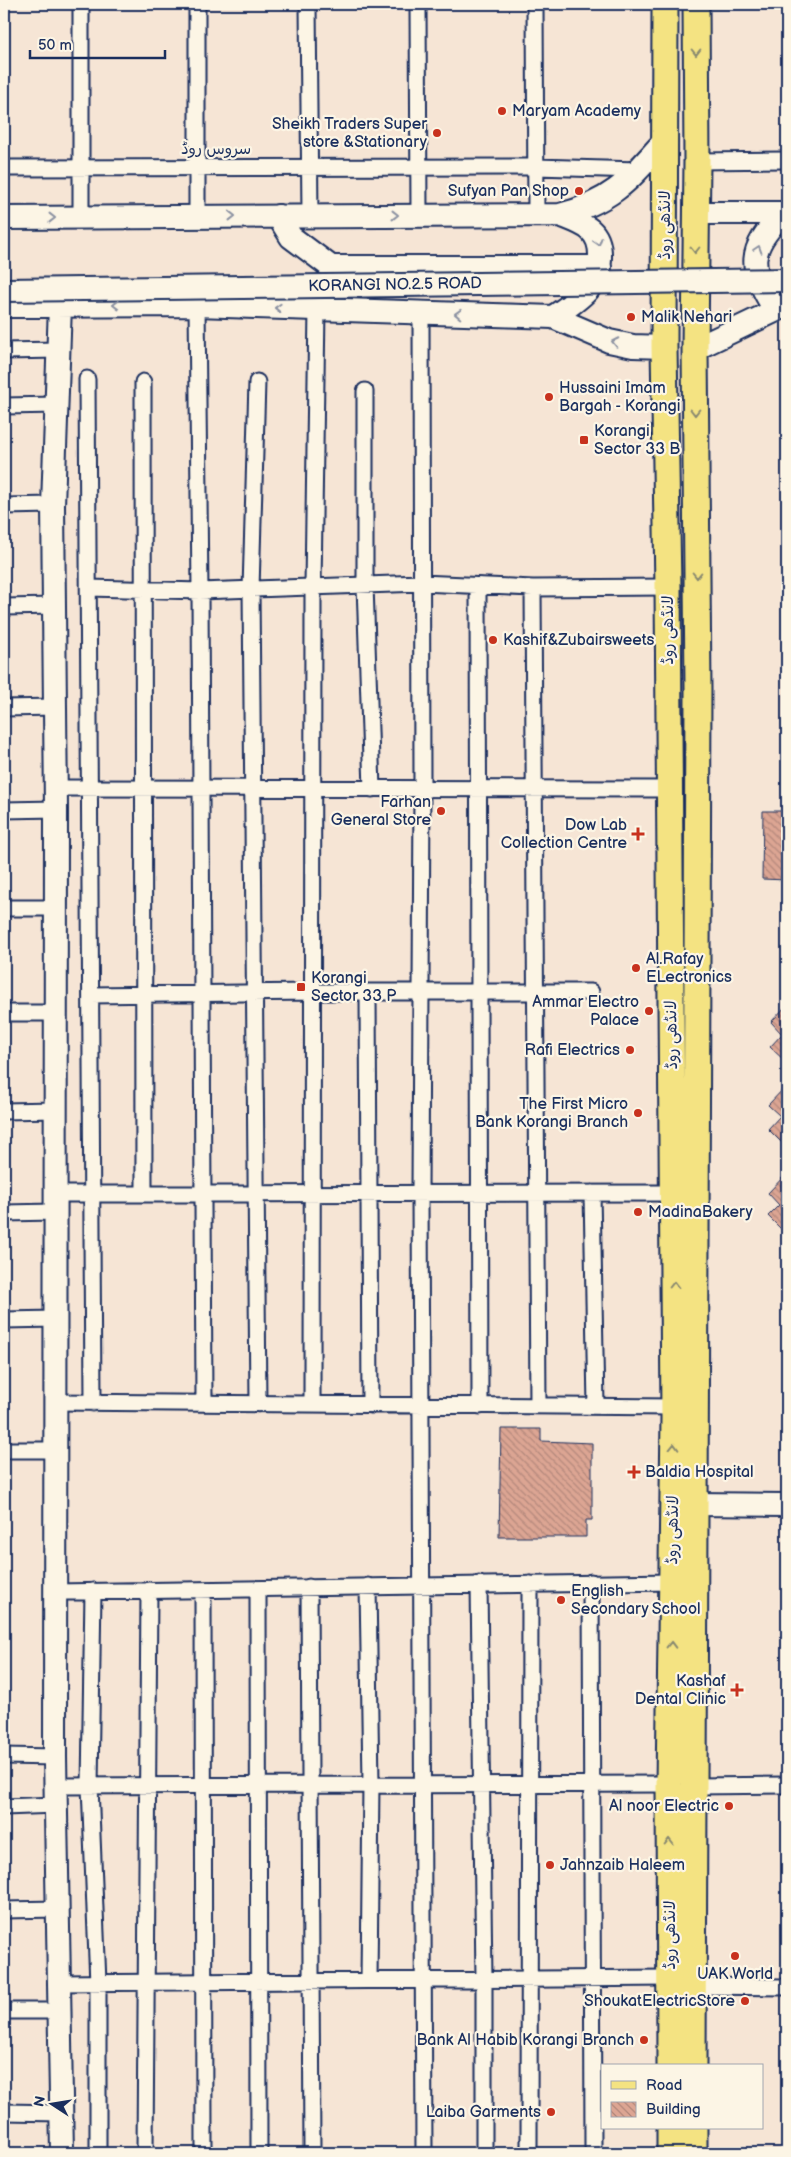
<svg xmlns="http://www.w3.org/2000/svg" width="791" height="2157" viewBox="0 0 791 2157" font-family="'Balsamiq Sans','Playpen Sans Arabic',sans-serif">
<defs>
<pattern id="building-back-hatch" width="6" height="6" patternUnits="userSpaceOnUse" patternTransform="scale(1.25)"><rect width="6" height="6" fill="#dca593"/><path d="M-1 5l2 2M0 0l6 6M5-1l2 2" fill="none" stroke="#b2877b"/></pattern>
</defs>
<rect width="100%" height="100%" fill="#f6e5d5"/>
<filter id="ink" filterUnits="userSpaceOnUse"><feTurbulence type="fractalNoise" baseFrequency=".02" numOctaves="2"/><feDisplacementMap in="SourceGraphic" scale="10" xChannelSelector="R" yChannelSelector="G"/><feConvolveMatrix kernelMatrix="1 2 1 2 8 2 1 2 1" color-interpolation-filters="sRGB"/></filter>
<g filter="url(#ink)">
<path fill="url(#building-back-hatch)" stroke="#1b2f5e" d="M763,811H787V880L762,879Z
M787,1005V1063L770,1047L782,1034L771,1022Z
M787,1085V1148L768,1129L780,1116L768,1105Z
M787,1173V1235L768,1216L779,1205L768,1193Z
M501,1429H541V1441L592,1443V1520H586V1537H499Z"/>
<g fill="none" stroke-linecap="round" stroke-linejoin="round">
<g stroke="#1b2f5e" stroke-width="19">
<path id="street" d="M197,4V217
M308,4L310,216
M418,4L419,215
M535,4L536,214
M697,161L787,160
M4,168L536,167L638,170
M81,217V4
M197,305L200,591L204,1403
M421,313L422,789L420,1193L424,2153
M4,351L58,350
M87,379L93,1403
M143,382L144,1194
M257,382L251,589L258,1404
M365,391V585L372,789
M4,406L57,405
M4,506L53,505
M478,586L480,1406
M89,588L200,591L421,583L533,588
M4,607L54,606
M4,708L55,707
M55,788L669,789
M4,810L56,809
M4,908H55
M368,992L370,1405
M91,995L312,992H591
M4,1013H55
M4,1111L55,1110
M592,1193L596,1406
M56,1194L673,1193
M4,1213L55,1212
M4,1320L56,1319
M56,1402L674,1407
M312,1404L313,586L317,309
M538,1406L533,588L668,587
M4,1450H56
M591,1582L593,2147
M479,1584L484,1980V2153
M368,1586L371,1784L369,1980
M309,1587L312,2153
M258,1589L259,2153
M203,1590L204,2153
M93,1591L90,1786L98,1983V2153
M55,1592L672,1582
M4,1756L55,1757
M56,1786L669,1784
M694,1786L787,1785
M4,1807L56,1805
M4,1910L58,1909
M59,1983L670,1978
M693,1986L787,1987
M4,2011H60
M4,2112L61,2113
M145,2153L149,1590
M529,2153L530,1584"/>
</g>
<g stroke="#1b2f5e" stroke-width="26">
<path id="secondary" d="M696,213H787
M278,216L291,237L331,267H600
M4,218L560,215C614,201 630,179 665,140
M60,305L53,505L56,809L55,1757L62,2153
M4,306L197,305L553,317L609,341L633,346L664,347
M775,310C748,265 747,252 783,213
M553,317C577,300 601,288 600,255C600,228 582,224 560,215
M695,349L787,305
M695,1504L787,1505"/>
</g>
<g stroke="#1b2f5e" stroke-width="29">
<path id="primary" d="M665,4L664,347L668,587L674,1418L669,1784L670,2066
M693,2066L698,689L695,349L697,161L696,4
M670,2128V2153
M694,2128V2153"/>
</g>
<use href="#street" stroke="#fcf5e5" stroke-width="15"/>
<use href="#secondary" stroke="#fcf5e5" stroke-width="22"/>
<use href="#primary" stroke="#f4e382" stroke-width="25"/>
<g stroke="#1b2f5e" stroke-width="26" stroke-linecap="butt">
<path id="secondary-bridge" d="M4,290L787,280"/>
</g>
<use href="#secondary-bridge" stroke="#fcf5e5" stroke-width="22"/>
</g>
<defs><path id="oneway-chevron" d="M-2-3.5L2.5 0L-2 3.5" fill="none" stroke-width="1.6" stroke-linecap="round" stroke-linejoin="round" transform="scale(1.25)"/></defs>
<g stroke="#888970">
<use href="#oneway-chevron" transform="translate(696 52) rotate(90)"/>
<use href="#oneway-chevron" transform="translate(695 250) rotate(90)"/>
<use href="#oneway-chevron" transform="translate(695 412) rotate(90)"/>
<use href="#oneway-chevron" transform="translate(697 575) rotate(90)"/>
<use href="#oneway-chevron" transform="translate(674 1285) rotate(-90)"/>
<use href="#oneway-chevron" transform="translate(674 1447) rotate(-89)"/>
<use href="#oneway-chevron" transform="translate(671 1645) rotate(-89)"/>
<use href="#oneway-chevron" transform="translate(669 1842) rotate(-90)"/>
</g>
<g stroke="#8c92a2">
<use href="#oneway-chevron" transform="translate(395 215)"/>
<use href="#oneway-chevron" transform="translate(232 216)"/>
<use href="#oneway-chevron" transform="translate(52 218)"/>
<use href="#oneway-chevron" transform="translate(598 242) rotate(72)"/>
<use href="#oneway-chevron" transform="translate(758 249) rotate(-72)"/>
<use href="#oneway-chevron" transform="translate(116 305) rotate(180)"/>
<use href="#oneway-chevron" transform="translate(278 308) rotate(-178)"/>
<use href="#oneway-chevron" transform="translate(458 314) rotate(-178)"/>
<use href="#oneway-chevron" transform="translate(615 342) rotate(-168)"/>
</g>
</g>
<g fill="#c8321e" stroke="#fcf5e5" stroke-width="2">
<circle cx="502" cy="111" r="5"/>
<circle cx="437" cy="133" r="5"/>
<circle cx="579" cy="191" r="5"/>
<circle cx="631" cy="317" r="5"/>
<circle cx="549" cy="397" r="5"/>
<rect x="579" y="435" width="10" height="10" rx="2.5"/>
<circle cx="493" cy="640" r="5"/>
<circle cx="441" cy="811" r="5"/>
<path d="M635.5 826.5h5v5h5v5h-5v5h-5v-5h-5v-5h5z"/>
<circle cx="636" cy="968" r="5"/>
<rect x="296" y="982" width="10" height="10" rx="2.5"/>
<circle cx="649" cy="1011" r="5"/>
<circle cx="630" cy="1050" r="5"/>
<circle cx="638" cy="1113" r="5"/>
<circle cx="638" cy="1212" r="5"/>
<path d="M631.5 1464.5h5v5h5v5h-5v5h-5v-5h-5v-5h5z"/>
<circle cx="561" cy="1600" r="5"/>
<path d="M734.5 1682.5h5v5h5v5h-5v5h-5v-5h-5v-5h5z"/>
<circle cx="729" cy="1806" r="5"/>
<circle cx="550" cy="1865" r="5"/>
<circle cx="735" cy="1956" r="5"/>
<circle cx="745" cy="2001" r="5"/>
<circle cx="644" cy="2040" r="5"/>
<circle cx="551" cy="2112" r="5"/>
</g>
<g text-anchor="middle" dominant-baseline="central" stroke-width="4.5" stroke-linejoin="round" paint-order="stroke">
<g font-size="16" fill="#1b2f5e" stroke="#fcf5e5" text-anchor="end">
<text x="512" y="111" text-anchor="start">Maryam Academy</text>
<text x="427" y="124">Sheikh Traders Super<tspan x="427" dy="18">store &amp;Stationary</tspan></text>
<text x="569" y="191">Sufyan Pan Shop</text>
<text x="641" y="317" text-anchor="start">Malik Nehari</text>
<text x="559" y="388" text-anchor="start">Hussaini Imam<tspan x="559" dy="18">Bargah - Korangi</tspan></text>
<text x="594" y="431" text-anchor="start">Korangi<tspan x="594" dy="18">Sector 33 B</tspan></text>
<text x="503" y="640" text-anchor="start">Kashif&amp;Zubairsweets</text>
<text x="431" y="802">Farhan<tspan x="431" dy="18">General Store</tspan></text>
<text x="627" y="825">Dow Lab<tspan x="627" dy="18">Collection Centre</tspan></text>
<text x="646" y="959" text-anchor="start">Al.Rafay<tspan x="646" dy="18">ELectronics</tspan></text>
<text x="311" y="978" text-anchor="start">Korangi<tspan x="311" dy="18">Sector 33 P</tspan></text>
<text x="639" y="1002">Ammar Electro<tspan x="639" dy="18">Palace</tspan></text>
<text x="620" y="1050">Rafi Electrics</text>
<text x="628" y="1104">The First Micro<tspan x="628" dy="18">Bank Korangi Branch</tspan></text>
<text x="648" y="1212" text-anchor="start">MadinaBakery</text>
<text x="645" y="1472" text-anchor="start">Baldia Hospital</text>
<text x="571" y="1591" text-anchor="start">English<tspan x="571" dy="18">Secondary School</tspan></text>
<text x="726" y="1681">Kashaf<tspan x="726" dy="18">Dental Clinic</tspan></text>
<text x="719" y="1806">Al noor Electric</text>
<text x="560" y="1865" text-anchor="start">Jahnzaib Haleem</text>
<text x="735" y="1974" text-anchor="middle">UAK World</text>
<text x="735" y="2001">ShoukatElectricStore</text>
<text x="634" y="2040">Bank Al Habib Korangi Branch</text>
<text x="541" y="2112">Laiba Garments</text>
</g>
<g font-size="16" fill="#1b2f5e" stroke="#fcf5e5">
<text x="216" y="149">سروس روڈ</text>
<text transform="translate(665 225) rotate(-90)">لانڈھی روڈ</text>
<text transform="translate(395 285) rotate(-1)">KORANGI NO.2.5 ROAD</text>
<text transform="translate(668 630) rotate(-90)">لانڈھی روڈ</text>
<text transform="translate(672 1035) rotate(-91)">لانڈھی روڈ</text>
<text transform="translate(673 1530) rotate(-89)">لانڈھی روڈ</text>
<text transform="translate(670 1935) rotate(-90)">لانڈھی روڈ</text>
</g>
</g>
<rect width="791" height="2157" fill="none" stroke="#fcf5e5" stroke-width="20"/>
<rect x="10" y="10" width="771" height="2137" fill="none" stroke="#1b2f5e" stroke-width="2" filter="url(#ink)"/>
<rect x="601" y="2064" width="162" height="65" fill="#fcf5e5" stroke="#a2a6af"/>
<rect x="611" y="2081" width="25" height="8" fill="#f4e382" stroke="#a2a6af"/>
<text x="646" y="2090" font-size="15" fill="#1b2f5e">Road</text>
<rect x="611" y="2102" width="25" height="15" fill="url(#building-back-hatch)" stroke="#a2a6af"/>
<text x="646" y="2114" font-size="15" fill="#1b2f5e">Building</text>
<g transform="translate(52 2104) rotate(282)" stroke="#fcf5e5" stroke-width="4" paint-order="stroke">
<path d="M0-4L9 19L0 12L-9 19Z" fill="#1b2f5e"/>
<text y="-8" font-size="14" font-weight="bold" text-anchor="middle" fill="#1b2f5e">N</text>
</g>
<path d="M30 50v8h135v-8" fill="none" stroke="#1b2f5e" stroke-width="2.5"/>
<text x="38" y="50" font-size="15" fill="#1b2f5e" stroke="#fcf5e5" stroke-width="4" paint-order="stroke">50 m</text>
</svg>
